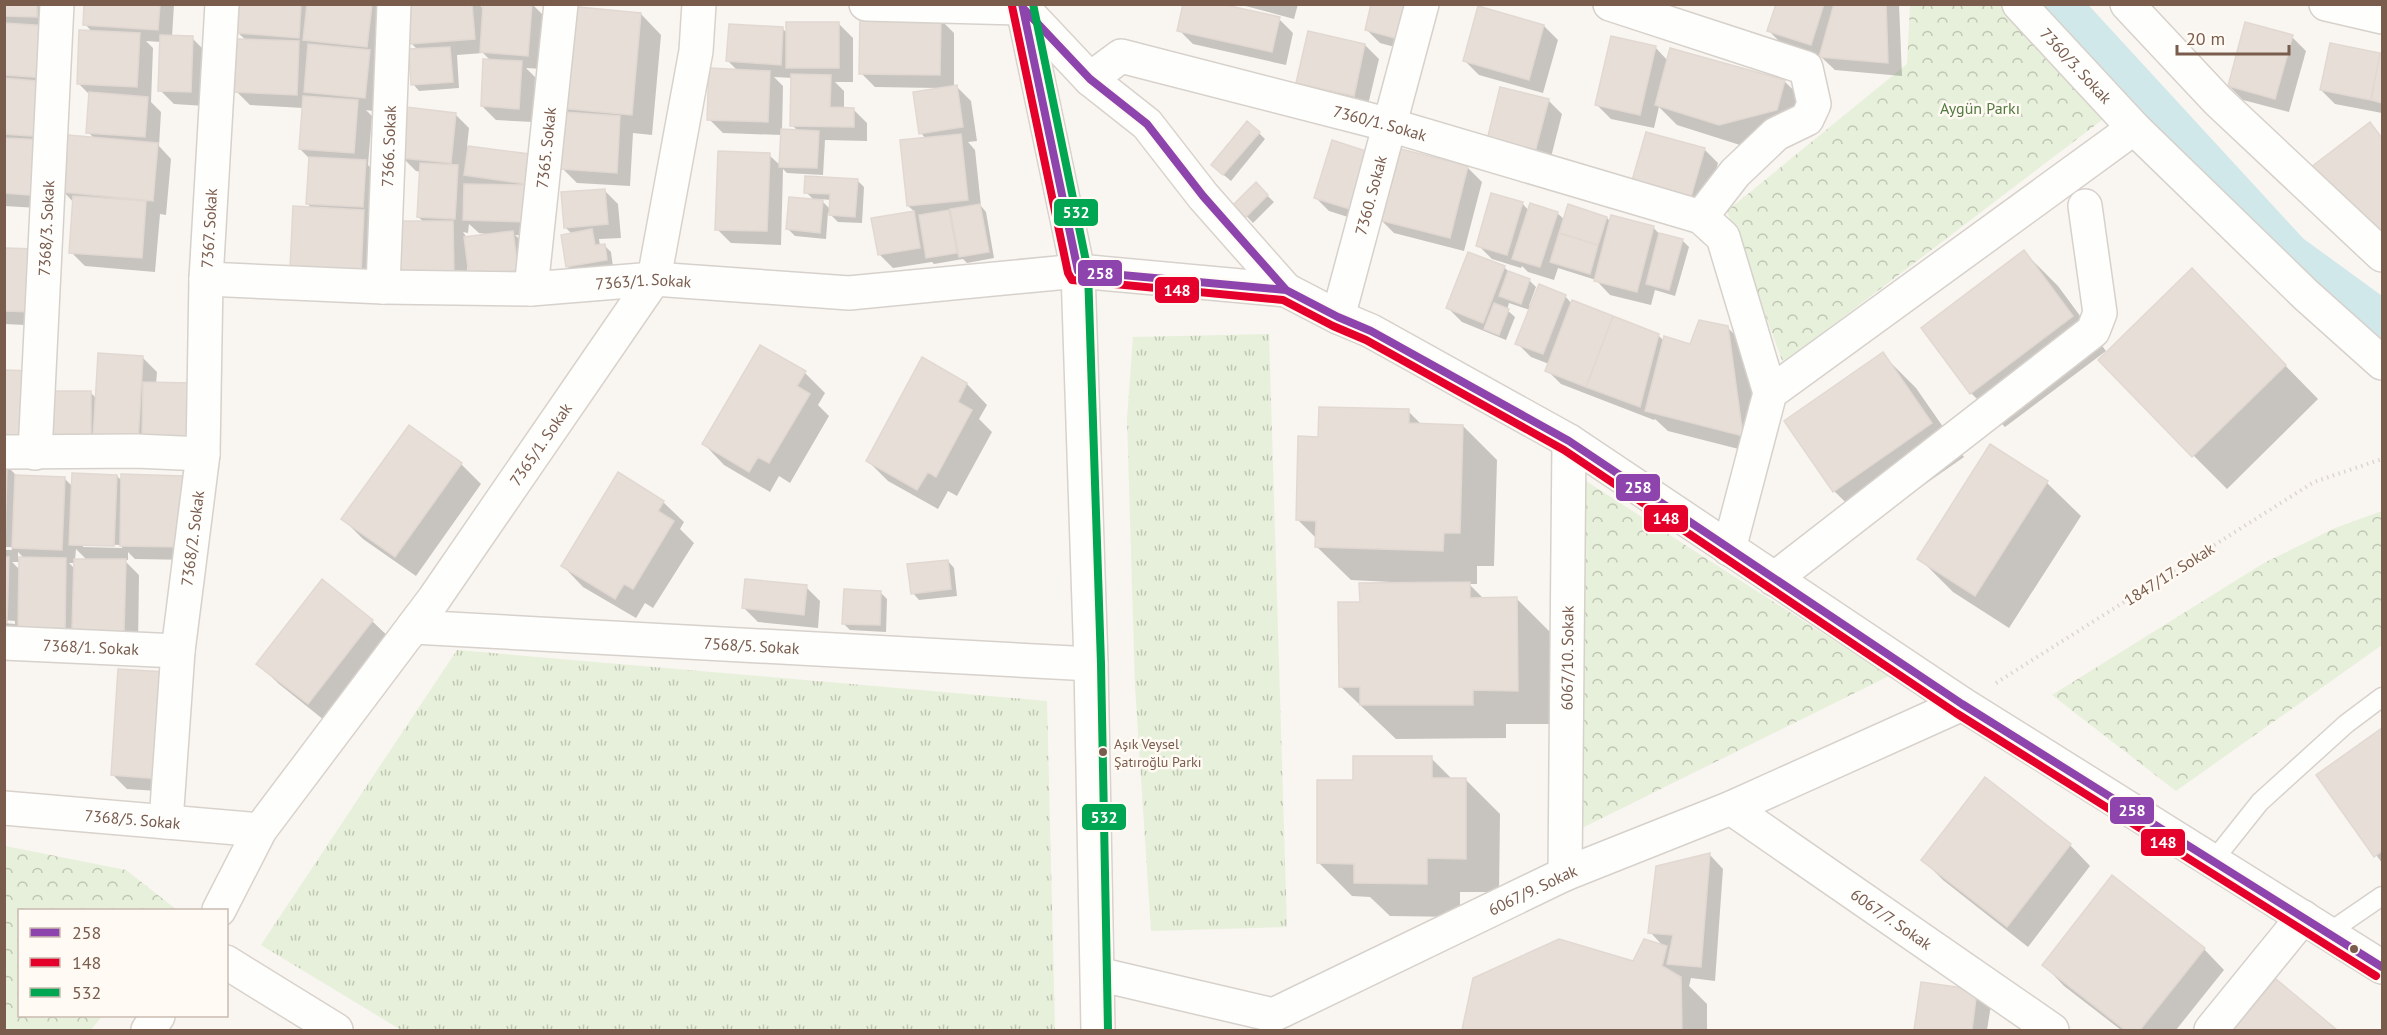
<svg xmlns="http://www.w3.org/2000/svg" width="2387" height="1035" viewBox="0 0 2387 1035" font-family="'PT Sans',sans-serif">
<defs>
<pattern id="grass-tufts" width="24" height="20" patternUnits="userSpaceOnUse" patternTransform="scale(1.5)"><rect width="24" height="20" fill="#e7f0db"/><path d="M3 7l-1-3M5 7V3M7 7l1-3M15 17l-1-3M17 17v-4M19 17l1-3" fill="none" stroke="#c0c6b4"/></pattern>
<pattern id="park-crowns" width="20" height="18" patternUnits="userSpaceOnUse" patternTransform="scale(1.5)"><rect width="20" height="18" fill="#e7f0db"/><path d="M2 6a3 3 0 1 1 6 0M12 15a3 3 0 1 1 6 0" fill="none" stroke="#c0c6b4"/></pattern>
</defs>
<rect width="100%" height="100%" fill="#f9f5f0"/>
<path fill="url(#grass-tufts)" d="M1269,334L1287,927L1151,931L1135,686L1127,419L1133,337Z
M457,650L1047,701L1055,1030H401L261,945Z"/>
<path fill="url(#park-crowns)" d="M1910,5H2000L2106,117L1783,363L1727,211L1907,64Z
M1575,474L1889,676L1578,830Z
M2382,511V645L2176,791L2052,695L2264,563L2335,528Z
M5,846L126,870L177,910H20V1016H102L91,1030H5Z"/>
<path fill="#0003" fill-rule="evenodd" d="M4,4H51L55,209L4,206Z
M86,4H174L172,37L192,38L206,52L205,106L174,104L160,90L161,42L146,41L153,48L151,102L161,112L159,146L171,159L166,215L160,214L155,272L85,266L71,252L74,203L64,192L95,139L88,132L90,95L79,84L92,32L85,24Z
M240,4H382L379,112L366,110L372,116L368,165L379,176L374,286L307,203L310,159L300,149L304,108L250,105L236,91L246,40L238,33Z
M409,4H479L484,10L532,4L546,18L542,69L526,68L535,77L533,122L496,120L482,106L491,61L483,53L457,55L459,88L419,91L413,84L418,50L411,43Z
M1238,4H1298L1294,19Z
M1373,4L1420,54L1380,43L1366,29Z
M1777,4H1899L1902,76L1835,70L1821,57L1783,45L1769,31Z
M1479,8L1544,26L1558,40L1543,93L1479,75L1465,61Z
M641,14L661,35L652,135L633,133L630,186L577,183L563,169L560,108Z
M940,19L954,33V87H957L971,101L977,141L968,142L975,150L981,206L986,212L994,258L967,263L963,259L934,264L932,262L893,268L879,254L873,219L915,212L908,206L926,139L921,133L938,88L875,87L861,73Z
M1279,19L1293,33L1286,65L1193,44L1179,30Z
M839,24L853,38V82H835L844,91V109H853L867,123V141L825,140L823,175L787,173L783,169L781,245L731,243L717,229L769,155L781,166L782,135L723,133L709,119L738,71L728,61L782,28L787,33ZM774,77L793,78L792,125L798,131H782L783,86Z
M2292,37L2306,51L2289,112L2243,100L2229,86Z
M2331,44L2382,55V113L2335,104L2321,90Z
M1365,45L1379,59L1367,109L1312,96L1298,82Z
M1655,47L1668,61L1784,81L1805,101L1797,131L1740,145L1677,125L1659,107L1654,128L1611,119L1597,105Z
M1548,100L1562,114L1549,165L1503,153Z
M455,114L469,128L467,147L529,156L539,236L515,235L527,246L531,283L485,289L469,260H467V285H407L424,222L418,217L421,172L416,171L402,157ZM469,224L479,233L486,234V235L467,238L463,232L468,233Z
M2370,124L2382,137V240L2343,210Z
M1259,133L1265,139L1231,181L1219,171Z
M1333,142L1367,223L1329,211L1315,197Z
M1704,149L1718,163L1704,213L1647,197Z
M1398,150L1468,168L1482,182L1464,251L1394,233L1380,219Z
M857,180L864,187L862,223L838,222L828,212L826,239L795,236L788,229L815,201L806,192ZM820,199L831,200V210Z
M1256,185L1274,202L1253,223L1236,205Z
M604,190L618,204L621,238L599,239L600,246L604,245L611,252L613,267L574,273L567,266L572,234L565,227Z
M1522,203L1529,211L1557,213L1565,220L1607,218L1611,222L1653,227L1660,235L1682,240L1689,247L1675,296L1655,290L1651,305L1610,295L1596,280L1558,268L1554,280L1528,272L1522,266L1521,268L1492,259L1478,245Z
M4,249L48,326L4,324Z
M2024,252L2058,286L2106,351L2005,427L1971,393Z
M1504,267L1511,274L1529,280L1536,287L1529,306L1532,307L1565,296L1572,304L1658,335L1664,341L1691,346L1728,328L1748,348L1762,455L1668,431L1655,419L1654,420L1561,384L1547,370L1549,364L1531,357L1517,343L1530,310L1509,303L1507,310L1515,317L1506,340L1462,322L1448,308Z
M2225,304L2318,399L2227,489L2193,455Z
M1882,354L1916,388L1964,457L1868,524L1834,491Z
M143,358L157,372L156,384L205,455L108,453L49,393H91L97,399Z
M922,359L967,384L987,405L979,419L992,432L957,496L948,491L938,509L888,481L867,460Z
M805,373L825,393L818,405L829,416L790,483L779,476L770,492L724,465L704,444Z
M1408,411L1422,425L1463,426L1497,460L1494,566H1477V584H1469L1484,599H1517L1551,633V724H1506V738L1396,739L1340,686L1361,603L1391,584V582L1351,580L1317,547V539L1297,519L1319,439Z
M1991,446L2047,483L2081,516L2009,628L1953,592L1919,558Z
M461,464L481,484L416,576L363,539L343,519Z
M6,465L17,476L65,479L73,487L117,476L123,482L183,478L197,492L195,560L135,559L128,552V560H124L139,575L138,646L4,635V623L15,624V621L4,620V550H12V547H4ZM83,544L122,545V548L83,547ZM76,549L87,560H75ZM18,552L25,559H18ZM12,562H20V570ZM69,563H76L75,569Z
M663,502L684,522L680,529L694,543L653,608L645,603L636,618L583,587L563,566Z
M948,561L954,568L957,596L919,600L913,593Z
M322,582L372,621L393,641L329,724L279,684L258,664Z
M806,587L820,601L818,628L758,622L744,608Z
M880,592L887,599L886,632L850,630L843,623Z
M119,671L173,792L127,789L113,775Z
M2382,730V863L2318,775Z
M1431,758L1453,780H1466L1500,814L1499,892H1460V917L1390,916L1370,897L1352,896L1318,862L1355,781Z
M2070,845L2090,866L2028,947L1943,880L1923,860Z
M1710,855L1723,869L1715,981L1691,978L1689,986L1707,1004V1030H1464L1475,979L1634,962L1664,947L1650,932Z
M2204,949L2224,970L2176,1030H2121L2064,986L2044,965Z
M2276,981L2335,1030H2235Z
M1922,983L1977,991L1991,1005L1987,1030H1916Z"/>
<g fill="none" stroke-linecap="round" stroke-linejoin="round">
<path stroke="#d0e8ea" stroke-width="39" d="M2061,4L2290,253L2382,320"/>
</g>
<path fill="#e6ded7" stroke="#e2d8d2" stroke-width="1.5" d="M4,4H37V17L4,16Z
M84,4H160L158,30L83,25Z
M239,4H301L299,38L237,33Z
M307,4H372L367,47L303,40Z
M407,4H472L475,39L410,44Z
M483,4H532L528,56L480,52Z
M1183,4H1221L1280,17L1272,52L1177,31Z
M1371,4H1416L1406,41L1365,30Z
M1776,4H1824L1811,45L1767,31Z
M1834,4H1886L1888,63L1819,57Z
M568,6L641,13L632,115L559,108Z
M1478,6L1544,25L1529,80L1463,61Z
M860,16L941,17L940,75L859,74Z
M786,22H839V68H786Z
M2245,22L2293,35L2275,99L2228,86Z
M4,23L49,26L46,78L4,75Z
M729,24L783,27L781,65L726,61Z
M79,30L140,33L137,87L77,84Z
M1308,31L1365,44L1354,96L1296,83Z
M160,35L193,36L191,92L158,91Z
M1611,36L1656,46L1640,115L1595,105Z
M237,39L299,41L297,95L234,92Z
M2330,43L2380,53L2371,100L2320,90Z
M308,44L370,50L365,98L304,92Z
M450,47L453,82L411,85L409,49Z
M1670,48L1785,80L1777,110L1719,125L1655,105Z
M2380,53H2382V103L2371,100Z
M483,59L522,61L519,109L481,106Z
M709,68L770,71L768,122L707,120Z
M791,74L831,75L830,107L854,108V127L790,126Z
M4,78L48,82L44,137L4,134Z
M957,85L963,127L919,134L913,92Z
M1500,87L1549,99L1535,152L1487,140Z
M89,92L148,97L145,137L86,133Z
M303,96L358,100L354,153L299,149Z
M406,107L456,113L451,163L401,158Z
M564,112L620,116L617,173L561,169Z
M1247,121L1260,132L1223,175L1211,165Z
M2370,122L2382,138V238L2380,240L2352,203L2342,211L2310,168Z
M781,129L819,131L817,168L779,167Z
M1646,132L1705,148L1690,200L1631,184Z
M961,134L968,200L907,206L900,140Z
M68,135L158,143L153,201L62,192Z
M4,138L45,140L41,196L4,193Z
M1332,140L1372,153L1353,210L1314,198Z
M468,146L530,154L526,184L464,175Z
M1397,148L1468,166L1450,238L1379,220Z
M718,151L770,153L767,231L715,230Z
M309,157L366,160L363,207L306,204Z
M420,163L458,165L455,219L417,217Z
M805,176L858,179L855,217L829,215L830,194L804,193Z
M1256,182L1268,195L1246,217L1233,205Z
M464,184L527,185L526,222L463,220Z
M605,189L608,224L564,228L561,192Z
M1491,193L1523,202L1507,255L1476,246Z
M73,196L146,201L142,258L69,253Z
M789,197L823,200L820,233L786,229Z
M1530,203L1558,212L1540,267L1512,259Z
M980,204L989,252L959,257L950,209Z
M1568,204L1607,217L1598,245L1559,233Z
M293,206L364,210L361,273L290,269Z
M949,210L957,253L926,258L919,215Z
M914,211L920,248L878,255L871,218Z
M1611,215L1654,226L1637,292L1594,281Z
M392,221H453L454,272L392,271Z
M592,229L595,245L605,244L607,260L566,267L561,235Z
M513,231L518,270L469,276L464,237Z
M1559,233L1598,245L1590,274L1550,262Z
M1659,233L1683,239L1669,290L1646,284Z
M4,248L37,249L35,312L4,311Z
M2024,250L2073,316L1970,394L1921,328Z
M1468,252L1505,266L1483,323L1446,308Z
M2192,268L2286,365L2192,457L2098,360Z
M1508,271L1530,279L1521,304L1499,296Z
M1539,284L1566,295L1543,354L1515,344Z
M1572,300L1613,316L1586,387L1545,371Z
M1494,303L1509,309L1499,335L1484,329Z
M1613,316L1659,334L1640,407L1586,387Z
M1699,320L1728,326L1743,436L1645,411L1664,336L1690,344Z
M760,345L806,371L797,386L810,394L769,463L758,457L749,472L702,444Z
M1883,352L1932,423L1833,492L1784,421Z
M98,353L143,356L138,442L93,439Z
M922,357L967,383L958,402L972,410L936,477L928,472L917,490L866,461Z
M4,370L35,371V437H4Z
M143,382L192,383L191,442L142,440Z
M40,391H91V438L40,439Z
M1319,407L1409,409V423L1463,425L1460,533H1444L1443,551L1315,547L1316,521L1296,520L1298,436L1318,437Z
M409,425L462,463L395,557L341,519Z
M1990,444L2048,481L1975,596L1917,559Z
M4,464H7L5,548H4Z
M618,472L664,501L658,511L674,521L633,589L624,584L615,599L561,566Z
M72,473L117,475L114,546L69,545Z
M121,474L183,476L181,547L120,546Z
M15,475L65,477L62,550L12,548Z
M4,557H9L7,622H4Z
M19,557L66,558L65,632L18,631Z
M74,559H126L124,633L72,631Z
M948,560L951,589L911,594L907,564Z
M322,579L373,620L308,704L256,664Z
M745,579L807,585L804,615L742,608Z
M1470,582V598L1517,597L1518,691L1473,690V705H1360V687H1339L1338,602H1360L1359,583Z
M844,589L881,591L880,625L842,624Z
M118,669L166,672L160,779L111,775Z
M2382,728V851L2374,857L2316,775Z
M1353,756H1432V778H1466V859L1427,858V884L1354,883V864L1317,863V780H1353Z
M1985,777L2071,844L2007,927L1921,860Z
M1710,853L1701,967L1667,964L1673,935L1648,933L1656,866Z
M2112,875L2205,948L2140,1030H2125L2042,965Z
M1559,939L1633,961L1644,939L1667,946L1662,966L1681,977L1682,1030H1462L1473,978Z
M2276,979L2337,1030H2233Z
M1921,982L1977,990L1972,1030H1914Z"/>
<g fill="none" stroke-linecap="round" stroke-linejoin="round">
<g stroke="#d7d1cb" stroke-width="21">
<path id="lane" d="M2213,861L2260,802L2346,724L2382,697
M2328,933L2382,896"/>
</g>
<g stroke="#d7d1cb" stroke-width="36">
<g id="street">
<path d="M866,4L1023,8"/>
<path d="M1610,4L1806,68L1814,104L1807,119L1776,134L1735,173L1701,217"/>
<path id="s1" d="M2019,4L2134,128L2306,295L2382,363"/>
<path d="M2127,4L2218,101L2382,255"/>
<path d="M2326,4L2382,17"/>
<path id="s2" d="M1090,79L1121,56L1390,125L1701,217L1723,237L1770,393"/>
<path id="s3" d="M206,279L383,287L531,289L654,279L849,293L1078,271L1286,290L1338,317L1371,331L1569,441L1962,704L2382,967"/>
<path id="s4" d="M383,287L394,4"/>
<path id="s5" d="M531,289L561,4"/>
<path id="s6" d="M1338,317L1422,4"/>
<path d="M4,452L136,451L203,454"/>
<path id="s7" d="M35,453L57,4"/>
<path d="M1729,549L1770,393L2134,128"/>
<path d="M1774,579L2093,331L2100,313L2085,206"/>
<path id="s8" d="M413,627L1091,664"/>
<path id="s9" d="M4,643L178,651"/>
<path id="s10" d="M1731,808L2052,1030"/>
<path id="s11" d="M166,822L178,651L203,454L206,279L222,4"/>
<path id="s12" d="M1565,874L1569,441"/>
<path id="s13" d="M1098,974L1273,1015L1565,874L1731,808L1962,704"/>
<path d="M2211,1030L2303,917"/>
</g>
</g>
<g stroke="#d9d2cb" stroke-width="36">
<g id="secondary">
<path d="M1022,4L1078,271L1091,664L1098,1030"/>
<path d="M1023,8L1090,79L1147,124L1203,196L1286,290"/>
<path id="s14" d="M4,808L260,830"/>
<path id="s15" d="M219,910L260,830L434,599L654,279L696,51L699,4"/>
<path d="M226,962L336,1030"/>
<path d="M148,1030L158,1016"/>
</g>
</g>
<path stroke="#dcd5d0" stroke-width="4" stroke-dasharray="1.5 4.5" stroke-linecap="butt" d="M1996,683L2314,482L2382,459"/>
<use href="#lane" stroke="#fefefd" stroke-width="18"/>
<use href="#street" stroke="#fefefd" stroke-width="33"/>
<use href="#secondary" stroke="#fefefd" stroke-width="33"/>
<g stroke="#fffaf3" stroke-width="12">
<path id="bus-1" d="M1022,4L1078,271L1286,290L1338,317L1371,331L1569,441L1962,704L2382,967
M1023,8L1090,79L1147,124L1203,196L1286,290"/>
</g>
<g stroke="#fffaf3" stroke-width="12">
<path id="bus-2" d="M1012,6L1068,273L1072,280L1283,300L1333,326L1366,340L1564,450L1956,713L2376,976"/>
</g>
<g stroke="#fffaf3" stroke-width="12">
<path id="bus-3" d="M1033,4L1088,271L1101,664L1108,1030"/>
</g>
<use href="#bus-1" stroke="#8e44ad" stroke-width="8"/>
<use href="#bus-2" stroke="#e4002b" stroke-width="8"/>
<use href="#bus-3" stroke="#00a651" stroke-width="8"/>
</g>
<g fill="#7a5c4d" stroke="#fffaf3" stroke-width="2">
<circle cx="1103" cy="752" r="5"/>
<circle cx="2354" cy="949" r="5"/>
</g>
<g text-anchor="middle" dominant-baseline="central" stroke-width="5" stroke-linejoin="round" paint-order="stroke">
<g font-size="14" fill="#7a5c4d" stroke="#fffaf3" text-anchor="start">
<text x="1114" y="744">Aşık Veysel<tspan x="1114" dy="18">Şatıroğlu Parkı</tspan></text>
</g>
<g font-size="16" fill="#7a5c4d" stroke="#fffaf3">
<text stroke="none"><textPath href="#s1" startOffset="84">7360/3. Sokak</textPath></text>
<text stroke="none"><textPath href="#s2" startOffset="306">7360/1. Sokak</textPath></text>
<text stroke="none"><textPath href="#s4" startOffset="141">7366. Sokak</textPath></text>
<text stroke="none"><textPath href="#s5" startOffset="142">7365. Sokak</textPath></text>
<text stroke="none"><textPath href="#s6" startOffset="126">7360. Sokak</textPath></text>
<text stroke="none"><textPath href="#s7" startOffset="225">7368/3. Sokak</textPath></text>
<text stroke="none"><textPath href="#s11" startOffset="596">7367. Sokak</textPath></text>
<text stroke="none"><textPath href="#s3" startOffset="438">7363/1. Sokak</textPath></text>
<text stroke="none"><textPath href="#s15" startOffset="567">7365/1. Sokak</textPath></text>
<text stroke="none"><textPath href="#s11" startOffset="285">7368/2. Sokak</textPath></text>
<text transform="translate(2169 574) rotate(-32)">1847/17. Sokak</text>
<text stroke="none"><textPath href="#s8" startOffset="339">7568/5. Sokak</textPath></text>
<text stroke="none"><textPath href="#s9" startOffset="87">7368/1. Sokak</textPath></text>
<text stroke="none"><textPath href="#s12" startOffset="216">6067/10. Sokak</textPath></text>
<text stroke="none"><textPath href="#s14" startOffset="129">7368/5. Sokak</textPath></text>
<text stroke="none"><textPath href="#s13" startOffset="468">6067/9. Sokak</textPath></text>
<text stroke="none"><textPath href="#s10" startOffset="195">6067/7. Sokak</textPath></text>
</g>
<g font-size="16" fill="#537a41" stroke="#fffaf3">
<text x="1980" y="108">Aygün Parkı</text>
</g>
</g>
<g stroke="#fffaf3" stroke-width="2">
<rect x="1053" y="198" width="46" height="29" rx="6" fill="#00a651"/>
<rect x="1077" y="259" width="46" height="28" rx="6" fill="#8e44ad"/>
<rect x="1154" y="276" width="46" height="28" rx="6" fill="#e4002b"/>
<rect x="1615" y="473" width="46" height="29" rx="6" fill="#8e44ad"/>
<rect x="1643" y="504" width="46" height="29" rx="6" fill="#e4002b"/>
<rect x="2109" y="796" width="46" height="29" rx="6" fill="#8e44ad"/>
<rect x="1081" y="803" width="46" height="28" rx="6" fill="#00a651"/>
<rect x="2140" y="828" width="46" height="29" rx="6" fill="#e4002b"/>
</g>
<g font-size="16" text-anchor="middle" font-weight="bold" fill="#fff">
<text x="1076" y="218">532</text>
<text x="1100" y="279">258</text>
<text x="1177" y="296">148</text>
<text x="1638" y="493">258</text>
<text x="1666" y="524">148</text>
<text x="2132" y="816">258</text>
<text x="1104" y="823">532</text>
<text x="2163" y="848">148</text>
</g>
<rect width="2387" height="1035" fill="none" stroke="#7a5c4d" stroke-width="12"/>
<rect x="18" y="909" width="210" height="108" fill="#fffaf3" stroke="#cabbb1" stroke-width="1.5"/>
<rect x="30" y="928" width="30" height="9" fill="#8e44ad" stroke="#cabbb1" stroke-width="1.5"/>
<text x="72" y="939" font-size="18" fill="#7a5c4d">258</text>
<rect x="30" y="958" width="30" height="9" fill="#e4002b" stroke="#cabbb1" stroke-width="1.5"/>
<text x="72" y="969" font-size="18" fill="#7a5c4d">148</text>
<rect x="30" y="988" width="30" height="9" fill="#00a651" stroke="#cabbb1" stroke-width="1.5"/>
<text x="72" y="999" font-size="18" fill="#7a5c4d">532</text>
<path d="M2177 45v9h112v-9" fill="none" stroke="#7a5c4d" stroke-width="3"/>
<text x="2186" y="45" font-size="18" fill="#7a5c4d" stroke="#fffaf3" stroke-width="4.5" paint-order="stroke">20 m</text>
</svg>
